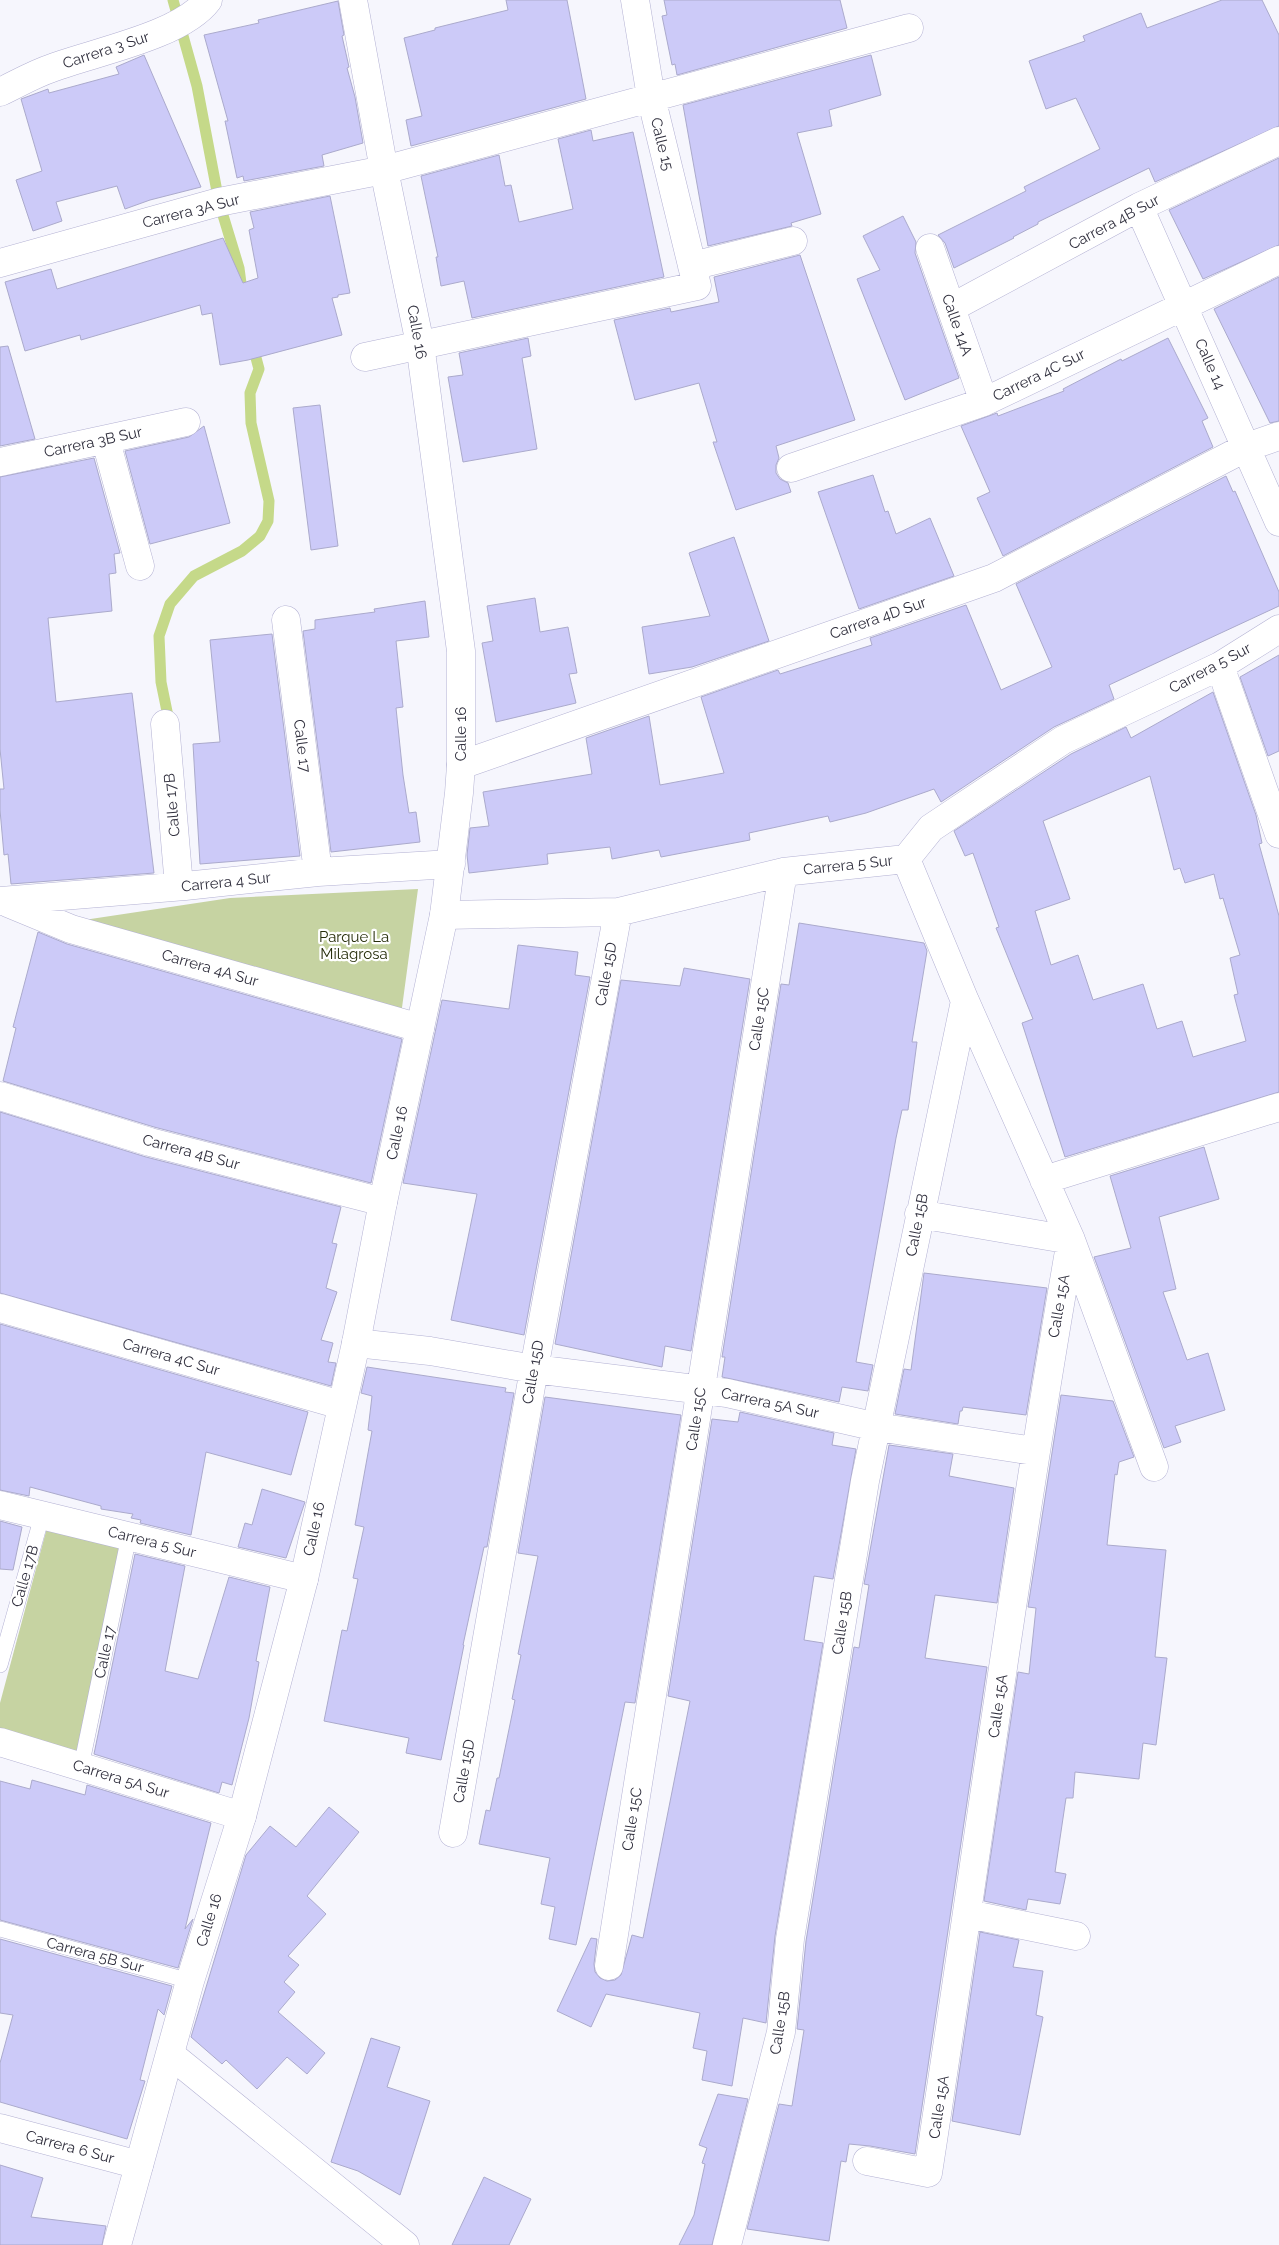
<svg xmlns="http://www.w3.org/2000/svg" width="1279" height="2245" viewBox="0 0 1279 2245" font-family="Raleway,sans-serif">
<rect width="100%" height="100%" fill="#f6f6fd"/>
<path fill="#c6d3a2" d="M418,889L401,1015L84,920L230,898Z
M48,1524L120,1544L76,1754L0,1733V1703Z"/>
<g fill="none" stroke-linecap="round" stroke-linejoin="round">
<path stroke="#c5d989" stroke-width="11" d="M173,0L197,86L219,202L239,268L242,291
M170,726L161,682L159,636L170,604L194,576L242,551L260,536L268,521L269,501L251,423L250,393L259,369L252,343"/>
</g>
<path fill="#cccaf8" stroke="#abaacc" fill-rule="evenodd" d="M506,0H567L586,99L411,146L406,120L422,116L404,38L435,30V28L508,10Z
M664,0H840L847,28L677,75L675,64L672,65L662,16L667,15Z
M1222,0H1262L1279,35V126L1155,182L1149,168L1038,222V224L1013,237L1014,238L954,268L945,243L938,235L1026,191L1024,187L1100,149L1076,98L1046,109L1029,61L1085,41L1083,36L1141,13L1147,28Z
M338,1L344,35L342,36L349,67L347,68L355,97L363,143L322,155L324,166L244,181L243,176L237,178L225,121H228L204,35L259,23L258,20Z
M144,55L201,187L150,200L125,209L117,186L56,202L62,221L33,231L16,180L42,171L21,99L48,89L49,93L119,74L116,67Z
M871,55L881,95L829,110L832,126L797,133L821,214L791,223L792,226L708,246L683,105Z
M591,130L593,141L633,132L664,277L472,318L464,281L441,286L436,257H438L421,176L499,155L505,186L511,185L519,222L573,209L558,139Z
M1279,158V245L1203,279L1169,210Z
M330,196L350,293L338,295V297L332,298L342,335L248,360L220,365L212,313L202,315L200,305L81,340L80,335L25,351L5,282L51,269L57,289L223,238L243,283L258,278L249,230L254,228L250,212Z
M903,216L916,242L915,253L959,378L905,400L857,279L880,270L863,236Z
M800,255L855,420L776,446L779,458L776,465V473L780,479L788,483L791,492L736,510L713,442H717L699,383L635,400L614,320L670,308L671,312L719,302L714,277Z
M1279,277V421L1270,423L1214,309Z
M528,338L531,356L522,358L537,449L463,462L448,377L463,375L459,353Z
M1168,338L1208,418L1202,421L1213,447L1003,556L977,498L990,492L961,426L997,413L998,416L1064,391L1063,389L1121,359L1122,361Z
M8,346L35,439L0,446V347Z
M320,405L338,546L311,550L293,408Z
M204,426L230,523L150,544L125,451L189,437Z
M94,458L120,553L114,554L116,573L109,574L112,611L48,618L56,702L132,693L154,873L11,884L8,854L4,855L0,810V789H4L0,749V477Z
M873,475L885,512L888,511L896,534L930,518L954,576L859,609L818,492Z
M1226,476L1233,492L1235,491L1279,592V606L1109,685L1114,699L1054,727L941,802L934,789L866,813L830,822L828,816L749,833L750,840L661,857L659,850L612,859L610,847L547,854L548,864L469,873L467,855L470,828L489,826L483,792L592,774L586,738L649,716L660,785L724,773L701,697L778,670L780,674L872,645L870,638L966,605L1001,690L1052,667L1016,584Z
M734,537L769,641L692,667L649,674L642,627L710,616L689,553Z
M535,598L540,632L568,627L577,673L569,674L576,703L496,722L482,643L493,641L487,606Z
M425,601L429,637L396,641L403,707L396,708L403,775L409,813L416,812L420,842L331,852L303,631L315,629V620L375,612L374,609Z
M272,634L300,856L200,864L193,744L220,742L210,640Z
M1279,655V751L1268,756L1240,677Z
M1213,692L1256,815L1262,843L1259,844L1279,916V1092L1065,1157L1022,1023L1033,1019L996,928L999,927L973,853L965,856L954,831L1071,754L1126,727L1131,738ZM1150,776L1174,870L1180,868L1185,883L1214,874L1220,899L1223,898L1240,955L1230,958L1238,994L1234,995L1246,1041L1193,1057L1182,1021L1157,1029L1143,984L1093,1000L1078,955L1051,965L1035,911L1070,899L1043,821Z
M799,923L924,943L927,951L912,1042H917L908,1110H902L896,1138L856,1362L873,1365L868,1391L842,1387L839,1402L722,1377L725,1357H722L781,984L789,985Z
M38,932L67,944L402,1039L371,1183L154,1127L3,1081L16,1028L13,1027Z
M518,945L578,952L575,975L590,977L524,1335L451,1320L477,1194L403,1183L442,1000L509,1009Z
M684,968L750,979L691,1351L665,1346L662,1367L555,1344L621,980L680,986Z
M0,1112L146,1157L341,1207L332,1243L337,1244L326,1288L337,1292L321,1340L333,1343L328,1362L336,1363L331,1386L0,1293Z
M1204,1147L1219,1199L1159,1217L1176,1289L1163,1292L1187,1360L1208,1353L1225,1410L1175,1426L1181,1442L1164,1448L1094,1257L1131,1248L1110,1176Z
M924,1273L1047,1288L1026,1415L963,1407L962,1411H960L958,1424L895,1414L904,1369L911,1370Z
M0,1324L308,1412L291,1475L206,1452L191,1535L140,1523L141,1520L131,1518L133,1514L101,1509V1506L30,1487L29,1496L0,1490Z
M367,1367L506,1388L505,1392L514,1393L487,1547H484L463,1645H464L441,1760L406,1753L409,1738L324,1721L342,1630L347,1631L358,1579L353,1578L364,1527L355,1525L372,1431L368,1430L372,1396L361,1393Z
M1061,1395L1113,1401L1134,1457L1119,1462L1117,1475L1115,1474L1107,1545L1166,1550L1155,1657L1167,1658L1156,1745L1143,1743L1139,1779L1075,1772L1073,1798H1066L1055,1872L1066,1874L1060,1904L1028,1899L1026,1910L984,1901L1018,1672L1029,1674L1036,1608L1028,1607Z
M545,1397L681,1415L635,1703L625,1702L576,1945L549,1939L555,1907L541,1904L550,1858L479,1844L486,1810L490,1811L497,1778H499L515,1700L512,1699L521,1655L518,1654L538,1556L518,1553Z
M740,1412L834,1433L832,1445L856,1449L833,1579L814,1576L804,1640L823,1643L775,1936L766,2023L743,2018L732,2086L702,2080L707,2051L693,2048L700,2013L606,1994L591,2027L557,2011L591,1938L597,1939L594,1964L595,1972L600,1978L607,1981L615,1980L621,1975L632,1935L643,1938L690,1701L668,1696L712,1419L738,1422Z
M889,1445L953,1454L949,1476L1014,1488L997,1603L935,1595L925,1658L987,1667L915,2154L870,2146L849,2144L846,2162L841,2161L829,2241L747,2229L779,2104L792,2106L804,2030L797,2029L806,1941L854,1647L859,1648L869,1585L864,1584Z
M262,1489L305,1502L286,1558L238,1547L245,1523L252,1525Z
M0,1521L22,1527L13,1570L0,1569Z
M135,1554L185,1566L165,1671L198,1679L229,1577L270,1587L256,1661L259,1662L249,1718L232,1785L222,1782L219,1793L94,1754Z
M32,1780L85,1795L87,1785L211,1823L185,1929L193,1919L178,1968L0,1920V1781L30,1789Z
M329,1807L359,1832L307,1896L326,1914L288,1956L299,1965L284,1982L295,1992L278,2012L325,2053L307,2074L287,2057L257,2089L226,2060L222,2064L191,2037L246,1855L270,1826L296,1847Z
M980,1932L1019,1940L1013,1967L1043,1971L1036,2015L1043,2017L1020,2135L952,2121Z
M0,1939L172,1986L164,2015L158,2009L140,2080L145,2081L127,2139L0,2102V2063L13,2015L0,2013Z
M371,2038L400,2047L387,2087L430,2101L400,2195L358,2171L331,2162Z
M718,2094L748,2099L712,2245H679L694,2215L705,2164L702,2163L707,2148L699,2145Z
M0,2165L43,2178L31,2217L106,2226L102,2245H0Z
M484,2177L531,2199L509,2245H452Z"/>
<g fill="none" stroke-linecap="round" stroke-linejoin="round">
<g stroke="#b3b1d3" stroke-width="16">
<path id="lane" d="M0,1665L42,1516
M81,1767L129,1536
M0,1929L190,1981"/>
</g>
<g stroke="#b3b1d3" stroke-width="29">
<path id="street" d="M0,92C17,84 34,74 52,68C94,52 181,36 208,0
M1139,207L1279,522
M930,248L984,402
M0,263L219,202L384,170L909,28
M692,266L793,241
M951,308L1139,207L1279,141
M365,357L697,286L651,97L635,0
M106,441L140,566
M0,462L186,422
M791,468L984,402L1279,260
M286,620L318,872
M1220,666L1279,834
M165,724L179,886
M461,765L994,578L1247,447L1279,436
M906,859L965,1001L1071,1240L1154,1467
M0,901L185,886L318,872L451,864
M8,903L71,929L420,1028
M444,915L618,912L783,872L906,859L931,828L1063,740L1220,666L1279,629
M0,1096L150,1142L383,1202
M1044,1180L1279,1107
M0,1308L341,1405
M356,1343L430,1351L534,1369L727,1393L877,1427L1034,1451
M0,1505L304,1579
M0,1742L242,1816
M453,1833L534,1369L618,912
M968,1914L1076,1936
M609,1966L783,872
M171,2055L405,2245
M0,2128L139,2165
M867,2161L928,2173C976,1862 1017,1550 1071,1240L919,1214
M727,2245L781,2032L790,1939L865,1481L965,1001"/>
</g>
<g stroke="#b3b1d3" stroke-width="29">
<path id="secondary" d="M117,2245L190,1981L242,1816L304,1579L356,1343L383,1202L444,915L459,793L461,765V651L420,344L384,170L353,0"/>
</g>
<use href="#lane" stroke="#fff" stroke-width="15"/>
<use href="#street" stroke="#fff" stroke-width="28"/>
<use href="#secondary" stroke="#fff" stroke-width="28"/>
</g>
<g text-anchor="middle" dominant-baseline="central" stroke-width="4.5" stroke-linejoin="round" paint-order="stroke">
<g font-size="15" fill="#31303e" stroke="#fff">
<text transform="translate(106 50) rotate(-18)">Carrera 3 Sur</text>
<text transform="translate(662 144) rotate(76)">Calle 15</text>
<text transform="translate(191 211) rotate(-14)">Carrera 3A Sur</text>
<text transform="translate(1114 222) rotate(-28)">Carrera 4B Sur</text>
<text transform="translate(957 325) rotate(71)">Calle 14A</text>
<text transform="translate(417 332) rotate(80)">Calle 16</text>
<text transform="translate(1210 364) rotate(66)">Calle 14</text>
<text transform="translate(1039 375) rotate(-26)">Carrera 4C Sur</text>
<text transform="translate(93 442) rotate(-12)">Carrera 3B Sur</text>
<text transform="translate(878 618) rotate(-19)">Carrera 4D Sur</text>
<text transform="translate(1210 668) rotate(-28)">Carrera 5 Sur</text>
<text transform="translate(461 734) rotate(-90)">Calle 16</text>
<text transform="translate(302 746) rotate(83)">Calle 17</text>
<text transform="translate(172 805) rotate(-95)">Calle 17B</text>
<text transform="translate(848 865) rotate(-6)">Carrera 5 Sur</text>
<text transform="translate(226 882) rotate(-6)">Carrera 4 Sur</text>
<text transform="translate(210 968) rotate(16)">Carrera 4A Sur</text>
<text transform="translate(606 974) rotate(-80)">Calle 15D</text>
<text transform="translate(759 1019) rotate(-81)">Calle 15C</text>
<text transform="translate(397 1133) rotate(-78)">Calle 16</text>
<text transform="translate(191 1152) rotate(15)">Carrera 4B Sur</text>
<text transform="translate(917 1225) rotate(-79)">Calle 15B</text>
<text transform="translate(1059 1306) rotate(-80)">Calle 15A</text>
<text transform="translate(171 1357) rotate(16)">Carrera 4C Sur</text>
<text transform="translate(533 1372) rotate(-80)">Calle 15D</text>
<text transform="translate(770 1403) rotate(12)">Carrera 5A Sur</text>
<text transform="translate(696 1419) rotate(-81)">Calle 15C</text>
<text transform="translate(314 1529) rotate(-78)">Calle 16</text>
<text transform="translate(152 1542) rotate(14)">Carrera 5 Sur</text>
<text transform="translate(25 1576) rotate(-74)">Calle 17B</text>
<text transform="translate(842 1623) rotate(-81)">Calle 15B</text>
<text transform="translate(105 1652) rotate(-78)">Calle 17</text>
<text transform="translate(998 1706) rotate(-82)">Calle 15A</text>
<text transform="translate(464 1771) rotate(-80)">Calle 15D</text>
<text transform="translate(121 1779) rotate(17)">Carrera 5A Sur</text>
<text transform="translate(632 1819) rotate(-81)">Calle 15C</text>
<text transform="translate(209 1920) rotate(-73)">Calle 16</text>
<text transform="translate(95 1955) rotate(15)">Carrera 5B Sur</text>
<text transform="translate(780 2023) rotate(-81)">Calle 15B</text>
<text transform="translate(939 2107) rotate(-81)">Calle 15A</text>
<text transform="translate(70 2147) rotate(15)">Carrera 6 Sur</text>
</g>
<g font-size="15" fill="#272e0b" stroke="#fff">
<text x="354" y="937">Parque La<tspan x="354" dy="17">Milagrosa</tspan></text>
</g>
</g>
</svg>
